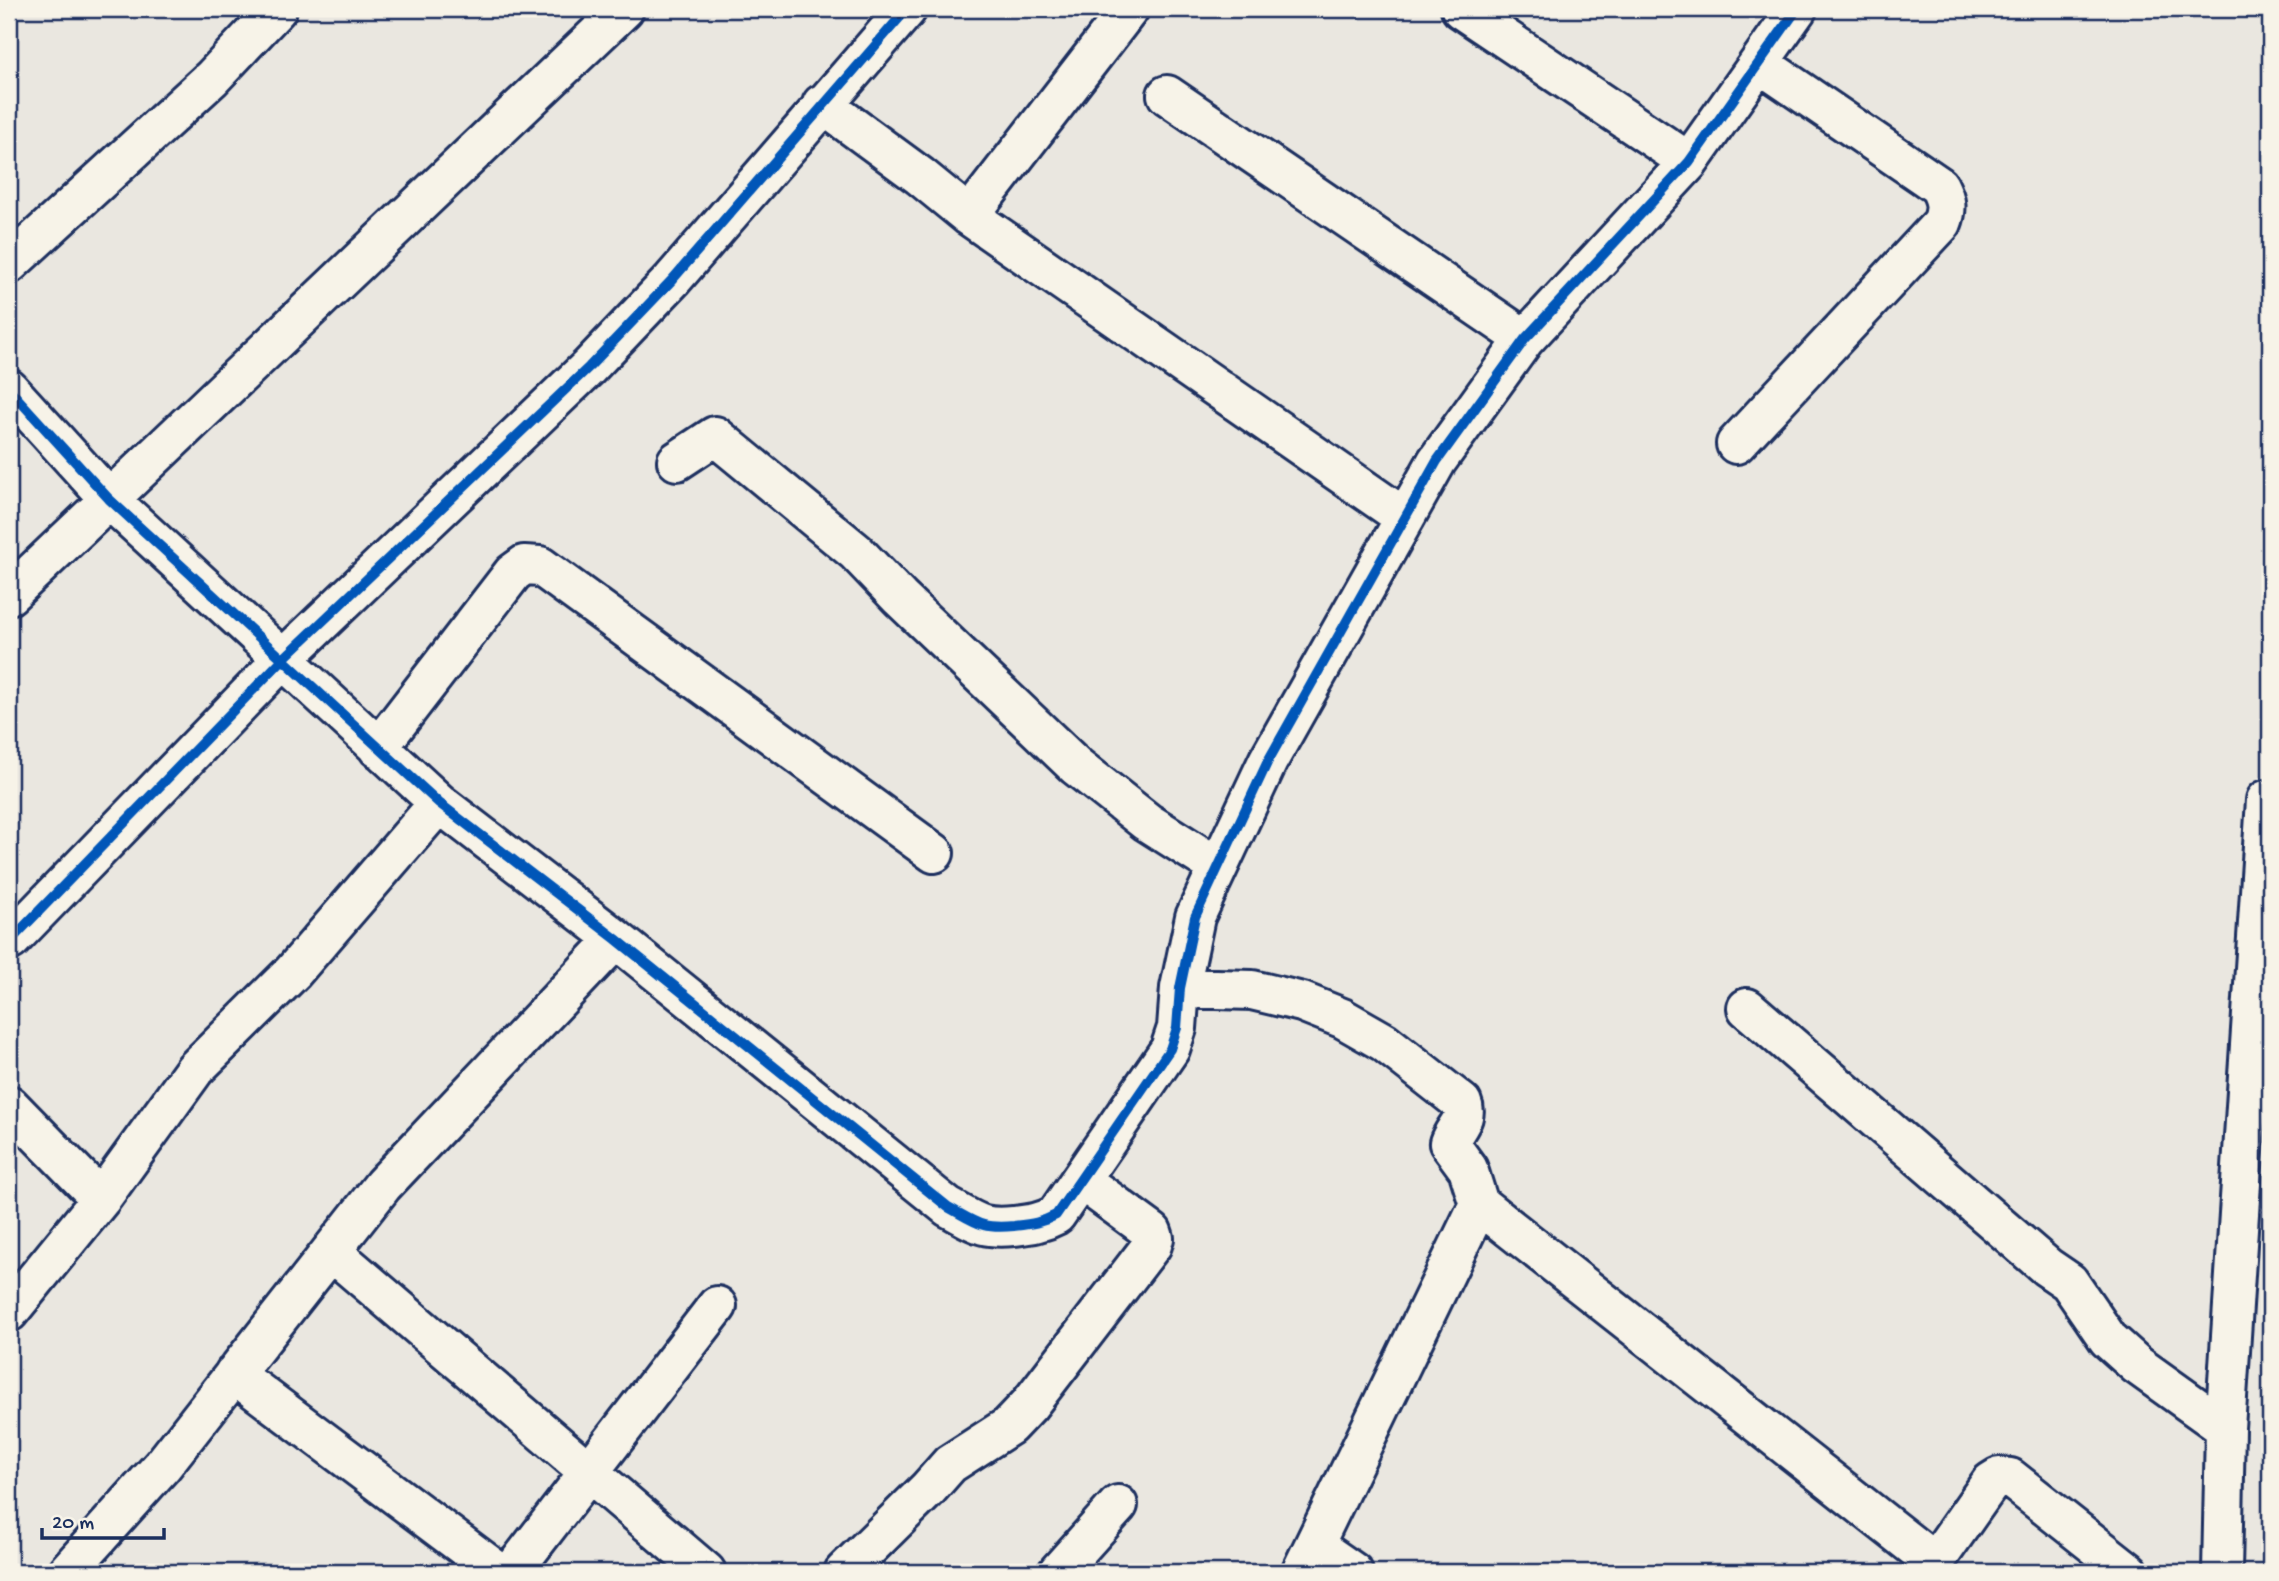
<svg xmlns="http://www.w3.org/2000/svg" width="2279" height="1581" viewBox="0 0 2279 1581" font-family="'Gochi Hand',sans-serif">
<rect width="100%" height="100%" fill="#eae7e0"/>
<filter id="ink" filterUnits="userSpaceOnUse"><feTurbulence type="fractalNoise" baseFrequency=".0143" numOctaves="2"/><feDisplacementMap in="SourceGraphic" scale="14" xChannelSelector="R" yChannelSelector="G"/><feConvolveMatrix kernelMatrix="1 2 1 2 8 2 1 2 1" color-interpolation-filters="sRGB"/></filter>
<g filter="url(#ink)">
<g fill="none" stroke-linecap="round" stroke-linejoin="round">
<g stroke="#1b2f5e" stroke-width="44">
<path id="minor" d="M1461,9L1689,162
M1167,95L1525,339
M822,104L920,176L969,216L1405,518
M969,216L1129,9
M9,264L212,78L277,9
M9,389L109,499L439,803L616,939L948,1207C977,1223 981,1229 1014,1226C1031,1224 1041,1223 1056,1215L1170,1049L1177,1028L1180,988L1195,917L1268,761L1437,461L1525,339L1689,162L1797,9
M1736,444L1942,223C1948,208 1946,200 1939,186L1759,63
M677,461L715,436L856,552L900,598L1076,766L1147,822L1218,867
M9,595L624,9
M378,748L513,573L524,565L540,566L934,853
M11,940L282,660L589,367L672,280L907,9
M1180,988L1252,990L1302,1002L1342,1018L1384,1042L1462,1103C1469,1119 1454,1128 1449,1143L1468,1169L1479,1204
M1747,1008L2047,1267L2069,1282L2108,1339L2137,1365L2225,1428
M9,1105L101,1199
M331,1251L706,1572
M9,1312L101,1199L195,1069L293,972L439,803
M234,1374L498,1572
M1314,1545L1353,1572
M67,1572L163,1465L383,1185L616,939
M512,1572L717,1306
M844,1572L928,1489L950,1464L1009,1426L1029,1405L1152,1245L1154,1238L1152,1232L1081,1180
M1058,1572L1118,1505
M1301,1572L1479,1204L1926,1556L1933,1558L1939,1556L1991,1482L1999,1477L2010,1478L2129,1572
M2222,1572L2225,1428L2266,800"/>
</g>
<use href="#minor" stroke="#f7f3e8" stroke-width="38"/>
<g stroke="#f7f3e8" stroke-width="15">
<path id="cycleway" d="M9,389L109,499L439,803L616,939L948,1207C977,1223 981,1229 1014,1226C1031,1224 1041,1223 1056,1215L1170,1049L1177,1028L1180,988L1195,917L1268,761L1437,461L1525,339L1689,162L1797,9
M11,940L282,660L589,367L672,280L907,9"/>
</g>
<use href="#cycleway" stroke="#0057b8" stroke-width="10"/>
</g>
</g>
<rect width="2279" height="1581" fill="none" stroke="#f7f3e8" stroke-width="35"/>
<rect x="18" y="18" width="2244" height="1546" fill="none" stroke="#1b2f5e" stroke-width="2.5" filter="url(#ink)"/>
<path d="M42 1528v10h122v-10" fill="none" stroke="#1b2f5e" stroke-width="3.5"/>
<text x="52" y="1528" font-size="21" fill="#1b2f5e" stroke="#f7f3e8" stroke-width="5" paint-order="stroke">20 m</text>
</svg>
